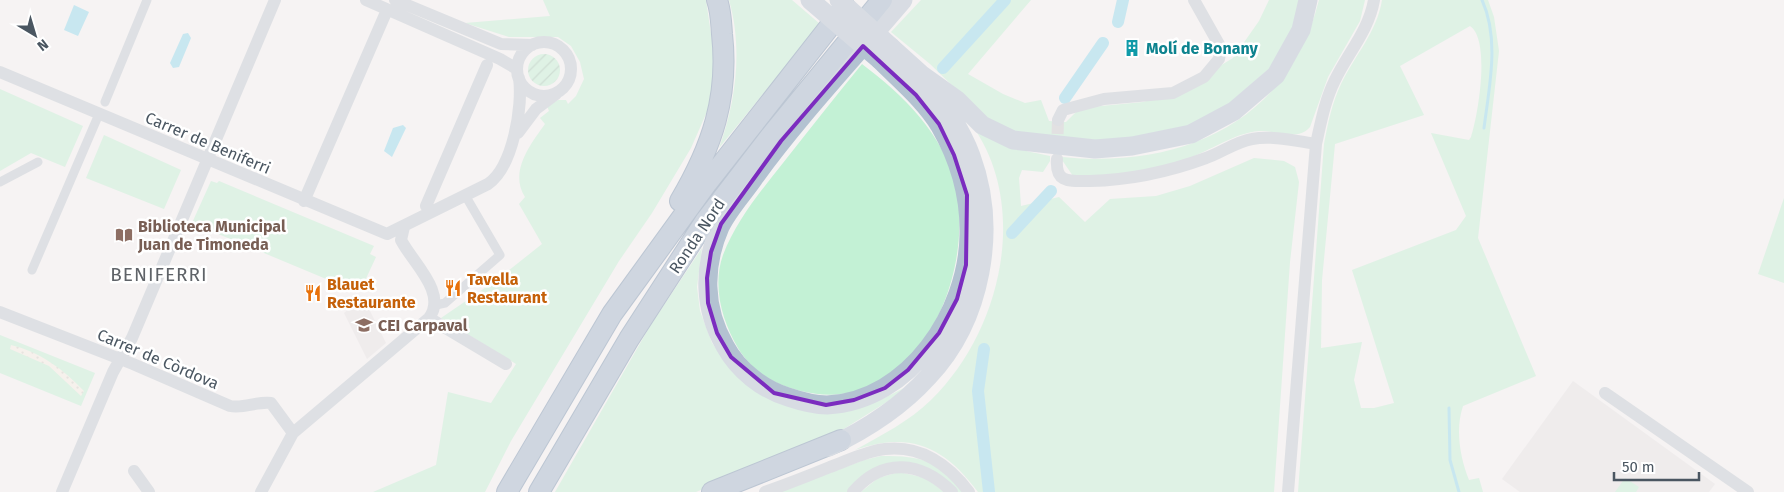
<svg xmlns="http://www.w3.org/2000/svg" width="1784" height="492" viewBox="0 0 1784 492" font-family="'Fira Sans',sans-serif">
<defs>
<pattern id="sand-dots" width="8" height="8" patternUnits="userSpaceOnUse" patternTransform="scale(1.25)"><rect width="8" height="8" fill="#f5f0e5"/><path d="M2 2h.1M6 6h.1" fill="none" stroke="#d4d0c7" stroke-width="1.8" stroke-linecap="round"/></pattern>
<pattern id="garden-furrows" width="10" height="10" patternUnits="userSpaceOnUse" patternTransform="scale(1.25)"><rect width="10" height="10" fill="#c3f1d5"/><path d="M-1 1l2-2M0 10L10 0M9 11l2-2" fill="none" stroke="#a0c6b0"/></pattern>
</defs>
<rect width="100%" height="100%" fill="#f5f3f3"/>
<path fill="#e6e4e5" d="M359,301L367,305L386,343L367,359L344,313Z
M1573,381L1715,484L1709,492H1520L1502,479Z"/>
<path fill="#c3f1d5" fill-rule="evenodd" d="M543,0H706L715,61L713,98L691,148L652,213L619,261L511,441L485,492H373L436,465L448,392L491,403L516,364L441,318L498,279L542,244L519,204L525,197C509,172 530,145 545,124L540,118L549,111L547,106L558,100H566L568,104L576,96L584,79L580,62L571,46L558,37H509L465,23L550,16Z
M729,0H792L820,24L719,148C736,102 743,48 729,0Z
M921,0H1031L968,74L1003,94L1025,103L1041,100L1049,121L1066,122L1080,108L1143,102L1175,93L1233,58L1259,21L1269,0H1300L1296,26L1278,61L1210,120L1124,143L1042,138L994,126L930,64L891,32Z
M1319,0H1365L1360,21L1328,77L1310,127C1297,142 1276,130 1259,131C1234,133 1210,151 1187,159C1151,171 1111,177 1073,176L1062,160V157C1181,169 1288,123 1319,0Z
M1382,0H1488L1494,17L1499,51L1478,238L1536,376L1463,406C1455,429 1460,458 1469,480L1479,478L1483,492H1298L1324,144C1328,123 1332,103 1341,84C1355,55 1377,32 1382,0ZM1470,26C1491,40 1478,116 1471,137L1469,140L1431,133L1466,216L1456,230L1352,270L1394,403L1374,408H1361L1354,380L1362,342L1321,348L1322,280L1335,144L1424,115L1400,66Z
M862,64C903,95 944,134 956,187C975,280 914,419 801,391C774,385 752,371 738,348C722,321 712,286 723,255C736,221 760,192 783,163C809,130 835,97 862,64Z
M0,89L83,126L65,167L31,153L0,171Z
M972,125C1000,144 1017,150 1050,156V161L1043,172L1022,170L1019,178L1021,206L1059,197L1085,222L1110,199L1156,196L1190,186L1254,158L1284,161L1295,167L1299,182L1290,262L1274,492H978C944,446 910,431 855,450C880,436 910,421 931,400C1000,333 1031,208 972,125Z
M104,135L181,170L164,209L86,178Z
M211,181L217,183L219,181L374,246L370,254L376,257L363,285L355,291L192,223Z
M1784,198V283L1758,274Z
M702,248L697,287L700,311L712,343L733,372L774,400L878,401L904,388L890,400L839,432L696,492H555L650,326Z
M0,335L95,373L81,406L0,373Z
M881,456C925,456 934,460 964,492H958L901,462L848,492H779L864,460Z
M899,472L926,478L944,492H861L878,478Z
M1625,478L1639,487L1636,492H1615Z"/>
<path fill="url(#sand-dots)" d="M11,345C40,352 63,369 84,391L81,396L49,366L10,349Z"/>
<path fill="url(#garden-furrows)" d="M528 70a16 16 0 1 1 32 0a16 16 0 1 1-32 0Z"/>
<path fill="#90daee" d="M74,5L89,12L78,36L64,30Z
M188,33L191,38L179,67L173,68L170,63L183,34Z
M403,125L406,128L392,157L384,151L393,128Z"/>
<g fill="none" stroke-linecap="round" stroke-linejoin="round">
<path stroke="#90daee" stroke-width="3" d="M1482,0C1500,39 1489,88 1484,128
M1449,408L1450,460L1459,492"/>
<path stroke="#90daee" stroke-width="12" d="M1118,22L1123,0
M943,68L1005,0
M1065,98L1103,43
M1012,233L1051,191
M984,349L978,391L989,492"/>
<path stroke="#caccce" stroke-width="12" stroke-dasharray="12 6" stroke-linecap="butt" d="M1057,152L1058,120"/>
<g stroke="#7690ad" stroke-width="22">
<path id="trunk" d="M680,201C712,147 729,97 722,34C721,22 721,11 717,0
M507,492L612,314L707,183L845,7
M539,492L629,339L706,220L773,133L882,0
M712,492L841,440"/>
</g>
<path stroke="#c1cad2" stroke-width="9" d="M105,102L147,0
M0,182L38,162
M32,270L99,114
M436,305L445,303L500,255L465,195"/>
<path stroke="#c1cad2" stroke-width="12" d="M366,0L500,59L517,69
M395,0L501,44L532,45
M517 69a27 27 0 1 1 54 0a27 27 0 1 1-54 0Z
M0,72L387,234L488,184C513,167 523,106 519,78
M1058,120L1063,110L1104,99L1173,93L1204,77L1219,59L1221,48L1194,0
M518,133L536,109L556,94
M1057,159C1055,184 1070,181 1090,181C1130,180 1168,172 1206,158C1221,153 1235,142 1252,139C1272,135 1296,141 1316,144
M304,201L387,10
M426,206L487,65
M0,312L133,364L230,406C244,409 257,401 271,403L293,433
M429,318L506,364
M1605,393L1748,492
M134,471L149,492
M62,492L113,372L132,338L275,0
M261,492L293,433L429,318C448,293 412,262 401,240L404,227
M765,492C787,484 808,476 830,467C847,461 866,451 885,449C921,445 949,465 969,492
M853,492C883,457 921,461 952,492
M1288,492L1316,144C1321,122 1325,100 1335,80C1348,53 1369,30 1374,0"/>
<path stroke="#b3c2d1" stroke-width="19" d="M891,47L922,75L957,100L982,125L1013,140L1095,149L1132,146L1191,134L1234,111L1276,75L1301,30L1308,0
M880,60C901,81 925,101 940,126C959,159 970,196 969,235C968,312 910,401 827,405C814,405 800,401 788,397C762,389 738,370 725,346C703,308 703,266 720,227C728,210 743,194 754,178C799,116 853,59 903,0
M829,447C865,430 901,407 928,377C982,320 998,229 971,156C960,126 941,101 922,75"/>
<use href="#trunk" stroke="#9fb4c9" stroke-width="20"/>
<path stroke="#b3c2d1" stroke-width="19" d="M810,0L880,60
M839,0L891,47"/>
</g>
<path d="M0 0H1784V492H0ZM863,46L916,95L939,124L954,155L967,195L966,265L957,299L939,333L908,370L885,388L854,400L826,405L774,393L731,357L717,333L708,303L707,278L711,252L721,224L781,141Z" fill="#f5f3f3" fill-opacity=".55" fill-rule="evenodd"/>
<path fill="none" stroke="#7b2cbf" stroke-width="4" stroke-linejoin="round" d="M863,46L916,95L939,124L954,155L967,195L966,265L957,299L939,333L908,370L885,388L854,400L826,405L774,393L731,357L717,333L708,303L707,278L711,252L721,224L781,141Z"/>
<defs>
<g id="building-bare" transform="scale(1.35)"><path d="M-4-6H4V6H1V3H-1V6H-4ZM-2.5-4.3h1.7v1.8h-1.7ZM.8-4.3h1.7v1.8H.8ZM-2.5-1h1.7V.8h-1.7ZM.8-1h1.7V.8H.8Z" fill="#0f9aa8" stroke="#fff" stroke-width="2.5" paint-order="stroke"/></g>
<g id="library-bare" transform="scale(1.35)"><path d="M-6-4Q-3-5.5-.7-3.5V5Q-3 3-6 4ZM6-4Q3-5.5 .7-3.5V5Q3 3 6 4Z" fill="#8d6e63" stroke="#fff" stroke-width="2.5" paint-order="stroke"/></g>
<g id="restaurant-bare" transform="scale(1.35)"><path d="M-5-6h1v4h1v-4h1v4h1v-4h1v5L-1.5 .5V6h-2V.5L-5-1ZM5-6V6H3V1.5H1.5Q1.5-4 5-6Z" fill="#e8710a" stroke="#fff" stroke-width="2.5" paint-order="stroke"/></g>
<g id="school-bare" transform="scale(1.35)"><path d="M0-5L7-2L0 1L-7-2ZM-4 1L0 2.5L4 1V4Q0 6-4 4Z" fill="#8d6e63" stroke="#fff" stroke-width="2.5" paint-order="stroke"/></g>
</defs>
<g fill-rule="evenodd">
<use href="#building-bare" x="1132" y="48"/>
<use href="#library-bare" x="124" y="235"/>
<use href="#restaurant-bare" x="453" y="288"/>
<use href="#restaurant-bare" x="313" y="293"/>
<use href="#school-bare" x="364" y="325"/>
</g>
<g text-anchor="middle" dominant-baseline="central" stroke-width="5" stroke-linejoin="round" paint-order="stroke">
<g font-size="16" font-weight="bold" fill="#0d838f" stroke="#fff" text-anchor="start">
<text x="1146" y="48">Molí de Bonany</text>
</g>
<g font-size="16" fill="#4a5661" stroke="#fff">
<text transform="translate(208 143) rotate(23)">Carrer de Beniferri</text>
<text transform="translate(697 236) rotate(-56)">Ronda Nord</text>
<text transform="translate(158 359) rotate(23)">Carrer de Còrdova</text>
</g>
<g font-size="16" font-weight="bold" fill="#785e54" stroke="#fff" text-anchor="start">
<text x="138" y="226">Biblioteca Municipal<tspan x="138" dy="18">Juan de Timoneda</tspan></text>
<text x="378" y="325">CEI Carpaval</text>
</g>
<g font-size="16" font-weight="bold" fill="#c56008" stroke="#fff" text-anchor="start">
<text x="467" y="279">Tavella<tspan x="467" dy="18">Restaurant</tspan></text>
<text x="327" y="284">Blauet<tspan x="327" dy="18">Restaurante</tspan></text>
</g>
<g font-size="19" letter-spacing="1" fill="#5f6368" stroke="#fff">
<text x="159" y="274">BENIFERRI</text>
</g>
</g>
<g transform="translate(35 35) rotate(142)" stroke="#ffffff" stroke-width="4" paint-order="stroke">
<path d="M0-4L9 19L0 12L-9 19Z" fill="#4a5661"/>
<text y="-8" font-size="14" font-weight="bold" text-anchor="middle" fill="#4a5661">N</text>
</g>
<path d="M1614 472v8h85v-8" fill="none" stroke="#4a5661" stroke-width="2.5"/>
<text x="1622" y="472" font-size="15" fill="#4a5661" stroke="#ffffff" stroke-width="4" paint-order="stroke">50 m</text>
</svg>
